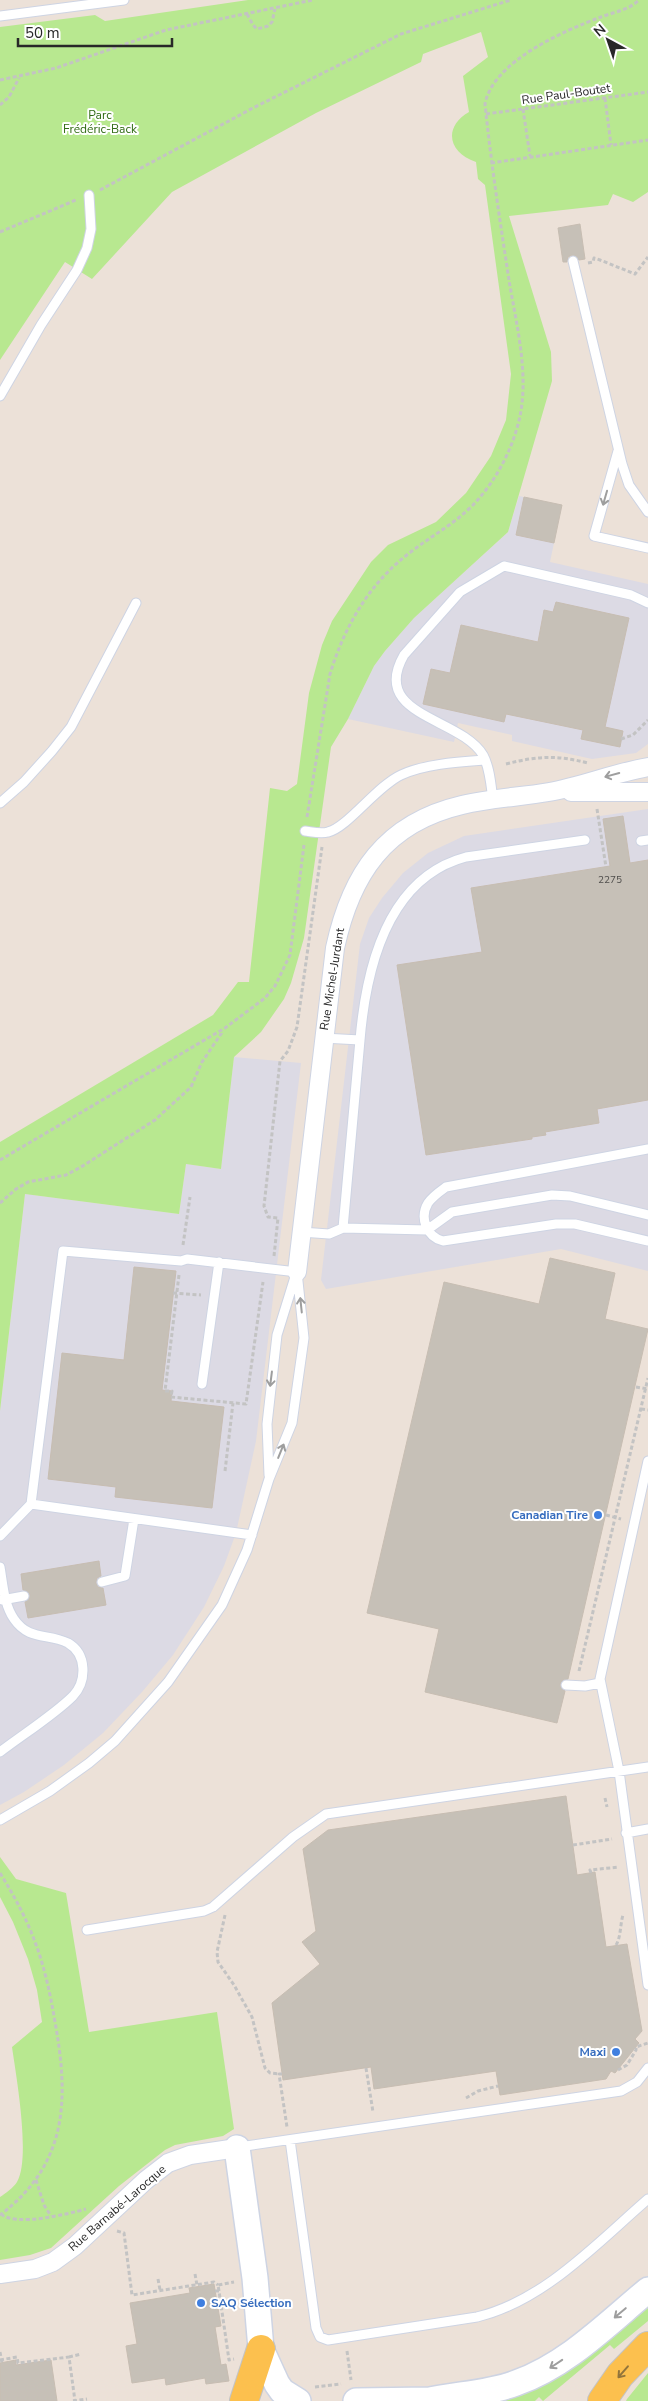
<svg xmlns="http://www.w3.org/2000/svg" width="648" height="2401" viewBox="0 0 648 2401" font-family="'Nunito Sans',sans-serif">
<rect width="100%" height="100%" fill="#ece1d8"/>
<path fill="#dcdae4" d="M519,496L562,505L550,562L648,584V744L636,753L592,759L512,741V735L458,723L454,742L348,719L374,666L385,651L414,618L508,532Z
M648,809V1271L561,1249L326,1289L321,1280L360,944L369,918L382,898L403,873L428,853L464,836Z
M234,1057L301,1063L256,1441L236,1533L224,1566L204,1607L173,1655L142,1692L103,1733L64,1765L24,1792L0,1805V1411L25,1194L179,1214L186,1164L221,1169Z"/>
<path fill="#b8e890" d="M248,0H648V192L633,202L613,194L608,205L509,216L551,352L552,381L508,532L414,618L385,651L374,666L348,719L331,747L304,938L291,983L284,999L261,1032L234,1057L221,1169L186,1164L179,1214L25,1194L0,1411V1142L213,1015L238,982H249L270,788L287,791L297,784L309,693L322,645L332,621L371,562L388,545L436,522L466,493L491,456L506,420L511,374L485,185L478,179L476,162C448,153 443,127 469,112L463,76L488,57L481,32L423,54L421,62L316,113L172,192L92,279L65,262L0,360V27L95,15L105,21Z
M0,1857L16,1879L66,1893L89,2032L217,2012L234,2129L223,2136L175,2145L165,2150L119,2186L51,2248L30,2255L0,2260V2197C5,2194 14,2187 17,2182C31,2159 16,2075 12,2047L42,2022L37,1990L28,1959L13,1922L0,1897Z
M648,2304V2321L614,2349L610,2345L543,2401L539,2397L535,2401H501L537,2389L557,2377Z
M648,2373V2401H626L627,2399Z"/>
<path fill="#c6c0b7" stroke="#c7bdb2" d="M580,224L585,259L579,260L572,255L568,257L567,262H563L558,228Z
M524,497L562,505L554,543L516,535Z
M556,602L629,618L605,727L623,731L620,747L581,739L583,730L506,714L504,722L423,704L431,669L450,673L461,625L538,642L544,610L553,612Z
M623,816L630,863L648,860V1100L597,1109L599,1123L545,1132L546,1135L532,1137V1139L426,1155L397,965L482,952L471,888L610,866L603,819Z
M550,1258L615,1273L605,1319L648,1329L568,1679L563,1680L560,1684L565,1691L557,1723L425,1692L439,1629L367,1613L444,1282L539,1304Z
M134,1267L176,1271L162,1390L172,1391L171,1401L224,1407L212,1508L115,1497L116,1487L48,1479L62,1353L124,1360Z
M99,1561L101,1576L97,1578L96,1583L98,1587L103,1588L106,1605L28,1618L25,1602L30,1595L28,1592L23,1590L21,1574Z
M566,1796L577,1875L595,1872L606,1947L627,1944L642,2031L635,2039L639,2043L615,2073L611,2071L606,2079L500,2095L496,2071L374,2089L371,2067L283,2080L272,2003L320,1964L302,1942L316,1931L303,1849L328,1830Z
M214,2284L221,2326L215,2327L221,2365L226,2364L229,2381L206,2384L205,2378L166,2385L165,2378L132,2383L126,2346L137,2344L130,2303L190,2293L189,2288Z
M16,2360V2365L51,2360L57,2401H0V2363Z"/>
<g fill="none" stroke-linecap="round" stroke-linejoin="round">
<g stroke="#ced4e3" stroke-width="11">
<path id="service" d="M0,16L124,0
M573,261L622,464L629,485L648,512
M0,396L41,325L77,270L87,248L91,229L89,195
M618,451L594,536L648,548
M493,800C491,786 490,768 483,755C460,717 369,716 404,655L460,592L504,566L631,595L648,603
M0,803L24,782L52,751L71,727L136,603
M305,831C313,832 321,834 328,832C347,828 377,786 401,775C425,764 458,762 485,760
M641,841L648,840
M323,1038L360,1040C366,969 387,878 466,857L585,840
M648,1149L446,1187C439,1192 433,1196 428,1203C419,1218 427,1237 443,1241L556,1224H575L648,1241
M343,1228L360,1040
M301,1232L329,1234L343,1228L427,1230L452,1212L552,1195L570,1196L648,1215
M202,1384L219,1262
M648,1461L600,1679L619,1771L648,1985
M269,1475L267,1424L277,1335L295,1277
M252,1535L31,1504L63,1251L181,1261L187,1259L297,1272
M0,1536L31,1504
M0,1567C3,1584 4,1605 14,1619C29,1641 48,1633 68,1643C87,1654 87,1681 73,1696C54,1715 22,1735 0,1752
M102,1582L125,1576L134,1519
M2,1600L24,1596
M566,1685L585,1686L600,1683
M0,1820L50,1791L89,1763L115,1741L168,1682L222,1605L247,1550L269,1479L292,1423L304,1338L297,1272
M626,1833L648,1829
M87,1930L204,1911L213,1907L293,1837L326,1814L648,1767
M290,2140L316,2328L320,2337L328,2340L477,2317C544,2301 597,2243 648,2199
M239,2147L621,2091L637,2082L648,2068"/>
</g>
<g stroke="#ced4e3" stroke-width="20">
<path id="minor" d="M571,792H648
M297,1272L335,948C351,874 385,823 462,805C491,798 520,797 549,792C582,786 614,773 648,767
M0,2274L35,2269L53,2262L75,2246L146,2180L168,2163L190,2155L237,2148"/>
</g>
<g stroke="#ced4e3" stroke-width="28">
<path id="secondary" d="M237,2148L255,2278L261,2349L277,2384L282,2391L298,2401
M356,2401L430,2400
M426,2401C456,2394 487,2394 516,2383C567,2365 607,2324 648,2290"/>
</g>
<g stroke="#c3c3c3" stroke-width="30">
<path id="primary" d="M244,2401L261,2349
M602,2401L620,2375L648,2346"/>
</g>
<path stroke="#c3c3c3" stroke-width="3" stroke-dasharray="4 2.5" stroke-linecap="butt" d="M247,14L253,25L257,29L268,26L272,22L275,9
M0,80L56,68L166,30L313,0
M605,98L611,145
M0,105L9,97L19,78
M523,109L530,156
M486,114L648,92
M491,163L648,140
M100,190L253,108L401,34L511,0
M0,232L76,200
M588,263L593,262L594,258L600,260L635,274L648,257
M621,739L633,735L648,720
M506,764C537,756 557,755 588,763
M597,809L606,867
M307,817L330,674C345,625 370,582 412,551C433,535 454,524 473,505C496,481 513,449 520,416C529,372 516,323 509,280C500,221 491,163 485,104C493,61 564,31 601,17C614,12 629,10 639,0
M0,1160L225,1028L265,998L275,986L290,955L304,845
M0,1203L16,1189L28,1182L66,1175L81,1167L155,1120L191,1087L202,1062L223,1031
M183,1245L190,1197
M274,1256L278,1218L268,1217L264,1206L280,1061L288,1051L297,1027L322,847
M179,1275L165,1391H172L171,1397L246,1404L263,1282
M173,1293L201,1295
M636,1387L648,1389
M641,1409L648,1410
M225,1471L233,1403
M606,1515L621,1519
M579,1671L648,1378
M605,1798L607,1807
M573,1845L612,1839
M0,1873C33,1926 45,1962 55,2022C69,2099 68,2164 0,2215
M591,1873L590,1870L619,1867
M225,1915L217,1952L218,1962L234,1985L252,2017L265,2068L270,2073L279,2074
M616,1945C621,1937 620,1925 623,1915
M366,2068L373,2112
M618,2070L627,2065L636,2050V2047L648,2043
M282,2074H279L287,2127
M466,2098L478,2091L498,2086
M36,2180L44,2205L51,2216
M1,2214C15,2227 68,2214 86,2209
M117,2231L124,2233L132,2295L214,2282L218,2285
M195,2274L197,2285
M158,2279L160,2290
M215,2291H219L229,2360L234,2359
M219,2291L218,2285L234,2282
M347,2351L351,2380
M0,2352L2,2363
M69,2357L81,2354
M0,2360L17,2357L18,2363L69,2357L75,2401
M315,2387L341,2384
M73,2401L87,2399"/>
<use href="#service" stroke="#fff" stroke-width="9"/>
<use href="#minor" stroke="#fff" stroke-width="18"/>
<use href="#secondary" stroke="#fff" stroke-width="25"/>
<use href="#primary" stroke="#fcc04e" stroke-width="28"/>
</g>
<defs><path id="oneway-shaft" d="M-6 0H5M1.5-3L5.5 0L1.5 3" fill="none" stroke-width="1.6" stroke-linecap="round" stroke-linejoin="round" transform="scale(1.25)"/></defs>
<g stroke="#9e9e9e">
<use href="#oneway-shaft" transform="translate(605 498) rotate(106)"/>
<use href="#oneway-shaft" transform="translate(612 775) rotate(165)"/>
<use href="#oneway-shaft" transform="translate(301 1305) rotate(-96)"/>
<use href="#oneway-shaft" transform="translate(271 1379) rotate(97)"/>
<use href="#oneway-shaft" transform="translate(281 1451) rotate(-68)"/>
<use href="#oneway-shaft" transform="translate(620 2313) rotate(140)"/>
<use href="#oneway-shaft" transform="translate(556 2364) rotate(146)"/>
</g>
<use stroke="#92743b" href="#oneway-shaft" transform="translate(623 2372) rotate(131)"/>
<g fill="#3f7fe0" stroke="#fff" stroke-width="2">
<circle cx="598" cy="1515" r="5"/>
<circle cx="616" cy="2052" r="5"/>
<circle cx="201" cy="2303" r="5"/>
</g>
<g text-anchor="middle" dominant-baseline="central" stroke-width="4" stroke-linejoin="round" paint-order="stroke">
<g font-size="10" fill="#504e4c">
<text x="610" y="880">2275</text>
</g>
<g font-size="12" fill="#282828" stroke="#fff">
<text transform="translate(566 94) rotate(-8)">Rue Paul-Boutet</text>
<text transform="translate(332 979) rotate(-81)">Rue Michel-Jurdant</text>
<text transform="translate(117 2208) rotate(-41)">Rue Barnabé-Larocque</text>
</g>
<g font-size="12" fill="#2f6a13" stroke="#fff">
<text x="100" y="115">Parc<tspan x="100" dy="14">Frédéric-Back</tspan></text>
</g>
<g font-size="12" font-weight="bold" fill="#366cbe" stroke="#fff" text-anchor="end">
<text x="588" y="1515">Canadian Tire</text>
<text x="606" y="2052">Maxi</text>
<text x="211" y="2303" text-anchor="start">SAQ Sélection</text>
</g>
</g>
<g transform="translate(608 40) rotate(320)" stroke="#ffffff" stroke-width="4" paint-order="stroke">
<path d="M0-4L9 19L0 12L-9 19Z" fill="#282828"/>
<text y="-8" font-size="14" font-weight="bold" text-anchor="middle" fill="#282828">N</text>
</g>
<path d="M18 38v8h154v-8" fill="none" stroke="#282828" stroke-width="2.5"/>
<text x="25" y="38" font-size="15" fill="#282828" stroke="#ffffff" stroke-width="4" paint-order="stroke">50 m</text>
</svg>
